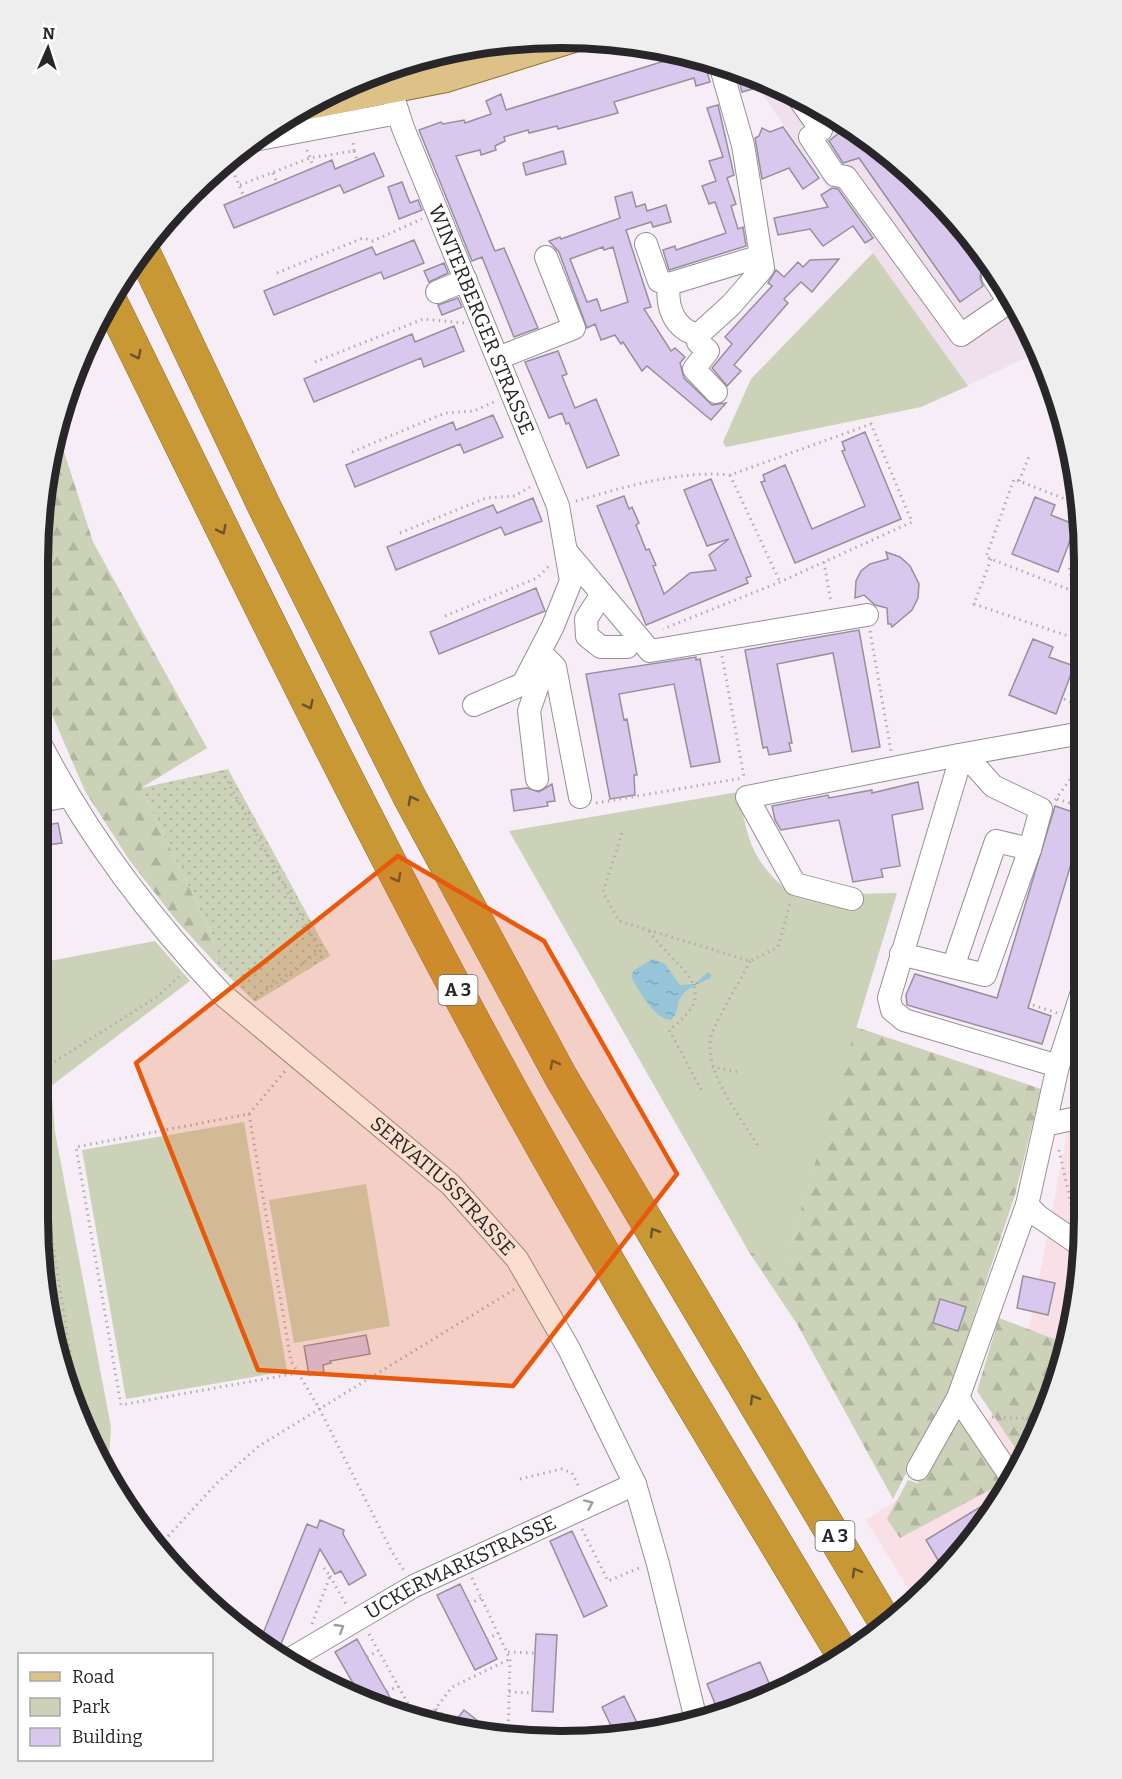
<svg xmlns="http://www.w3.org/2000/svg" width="1122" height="1779" viewBox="0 0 1122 1779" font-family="Bitter,serif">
<defs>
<pattern id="forest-firs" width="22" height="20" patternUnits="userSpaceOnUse" patternTransform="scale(1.5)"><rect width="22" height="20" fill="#ccd2b8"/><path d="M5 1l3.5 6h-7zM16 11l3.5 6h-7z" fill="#afb49e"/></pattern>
<pattern id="garden-dots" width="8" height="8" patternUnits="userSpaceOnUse" patternTransform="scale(1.5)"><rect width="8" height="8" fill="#ccd2b8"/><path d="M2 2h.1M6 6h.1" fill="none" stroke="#afb49e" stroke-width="1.8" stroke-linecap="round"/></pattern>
<pattern id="water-ripples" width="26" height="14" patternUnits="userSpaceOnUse" patternTransform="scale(1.5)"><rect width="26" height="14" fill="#96c4d8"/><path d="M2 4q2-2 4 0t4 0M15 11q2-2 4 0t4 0" fill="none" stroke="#81a8b9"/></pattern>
</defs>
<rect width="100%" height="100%" fill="#f7edf6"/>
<path fill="#f0e0ee" d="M749,75L793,92L880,146L955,216L1030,329L1039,352L921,407L726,447L723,442L751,379L873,253Z"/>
<path fill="#f9dfe6" d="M1081,1062L1080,1286L1045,1418L976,1537L913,1596L866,1520L941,1472L970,1444L989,1419L1004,1392L1030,1324Z"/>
<path fill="#ccd2b8" d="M873,253L968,386L921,407L726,447L723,442L751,379Z
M738,792C750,845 750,858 792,895L897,893L785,1264L749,1252L509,831Z
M155,941L190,981L51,1086L55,1132L111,1427L108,1473L65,1386L38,1218L39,963Z
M244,1122L287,1371L126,1399L82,1150Z
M366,1184L390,1326L294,1343L269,1200Z"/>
<path fill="url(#forest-firs)" d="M58,433L93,542L207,748L141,788L212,934L218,966L176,920L130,861L85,791L41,689L42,493Z
M856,1027L1041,1089L1015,1195L951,1385L893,1499L797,1324L749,1252L785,1263Z
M999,1318L1065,1343L1045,1418L1022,1458L977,1391Z
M960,1411L1001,1484L900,1538L887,1519L908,1480L917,1483Z"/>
<path fill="url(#garden-dots)" d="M228,769L330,956L255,1002L218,966L212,934L141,788Z"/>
<path fill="url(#water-ripples)" d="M653,959L665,964L680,985L695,984L708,972L711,975V978C702,982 686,988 681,997C676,1005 679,1013 671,1020C654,1019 639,991 631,976L634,970Z"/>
<path fill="#dac7ee" stroke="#95909a" stroke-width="1.5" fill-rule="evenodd" d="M687,54L703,58L710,82L696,86L694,78L614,102L618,113L558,129L557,126L529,133L528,130L504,137L505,141L495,146L496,150L481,155L480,150L456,156L495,251L504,248L538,328L514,337L482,257L472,261L419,130L441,122L443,124L464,120L465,123L491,114L486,101L501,94L506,110Z
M749,77L756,88L742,92L739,80Z
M718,105L734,175L727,178L736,204L731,206L738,229L743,227L746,246L669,270L663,250L675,246L676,250L726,233L715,202L709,204L702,186L716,181L709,161L723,157L707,108Z
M848,126L880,146L955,216L982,257L975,262L981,271L980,278L983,286L960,302L859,158L843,163L829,141Z
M783,127L819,178L803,189L789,168L762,179L755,138L759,136L762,128L770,132Z
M563,151L566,164L526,175L523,163Z
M374,153L384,176L344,193L340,185L234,228L224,205L332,160L335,169Z
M402,182L410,203L418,200L422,210L399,219L388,187Z
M832,188L838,189L873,238L865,243L853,226L823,246L810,229L778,235L774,218L828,207L821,195Z
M632,192L636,207L645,204L647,211L666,205L671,222L653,227L651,222L626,230L651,307L644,309L671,351L675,348L685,357L680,363L684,378L712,405L726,403L711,420L647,366L642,371L623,342L621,344L615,335L601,340L595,324L587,328L559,252L549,241L560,237L561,239L620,218L615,197ZM603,247L604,250L613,247L628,302L601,311L597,299L587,302L570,259Z
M414,240L424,263L384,279L381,272L274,315L264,291L372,247L376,255Z
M839,259L812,292L801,282L784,299L788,303L734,365L741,371L727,386L712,368L732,344L725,337L772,286L768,283L776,270L784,277L798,262L803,267L810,260Z
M444,263L448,273L429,282L424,271Z
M458,298L462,307L442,315L438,305Z
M454,326L464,351L424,367L421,358L314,402L304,379L412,334L415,342Z
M558,351L567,374L562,376L575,408L596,399L619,455L587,468L569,423L566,424L562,413L549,418L525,362Z
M493,415L503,437L464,453L460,444L355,487L346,465L453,422L456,430Z
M865,432L901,519L795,563L761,482L765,481L763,475L785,465L812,529L865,506L842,451L845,450L842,442Z
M711,479L751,576L746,578L748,583L646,625L597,506L624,496L629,509L632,507L639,523L636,525L646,550L649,549L656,565L653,566L664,594L690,573L716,570L709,555L729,539L707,546L684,490Z
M1035,497L1055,505L1051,515L1076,525L1058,572L1012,554Z
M533,498L542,521L505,535L501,527L396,570L387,547L493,505L497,513Z
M886,552L900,557L910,566L919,584L918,598L912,610L892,627L891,624H888L887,608L875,605L864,595L855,598L856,581L861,571L870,564L888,559Z
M536,588L545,611L439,654L430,632Z
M859,630L880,747L852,752L833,653L777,664L792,743H789L791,751L769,755L767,747L763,748L745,650Z
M1033,639L1053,647L1049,657L1074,666L1056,714L1009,695Z
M696,657V660L700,659L720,762L691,767L674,684L619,694L624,720L627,719L637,775H634L635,795L610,799L586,674Z
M918,782L923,809L892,815L900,866L881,869L883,877L853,882L839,820L781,830L775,820L772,806L828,795L829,798L872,790V793Z
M552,784L555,801L547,802L548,806L514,811L511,790L527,788L539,792Z
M1055,806L1082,815V827L1028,1008L1051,1016L1042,1044L907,1005L906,995L915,974L997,998Z
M58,823L62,843L40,846V826Z
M1023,1276L1055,1283L1048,1315L1017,1308Z
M940,1299L966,1307L958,1331L933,1323Z
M366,1335L370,1354L330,1361L331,1363L323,1365L324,1372L309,1375L304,1346Z
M1000,1495L976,1537L948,1563L941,1565L926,1540Z
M320,1520L344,1530L343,1534L366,1575L349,1585L341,1571L335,1574L320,1549L281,1644L262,1636L307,1524L317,1528Z
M572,1531L607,1606L584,1617L550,1541Z
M460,1584L497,1659L475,1670L437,1595Z
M536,1634L557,1635L553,1712L532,1711Z
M357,1639L367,1657L400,1715L361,1697L335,1652Z
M760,1662L772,1690L747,1701L744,1694L716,1706L707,1684Z
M624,1696L640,1729L614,1732L602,1707Z
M464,1710L495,1734L452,1725Z"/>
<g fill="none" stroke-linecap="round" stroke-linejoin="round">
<g stroke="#978e96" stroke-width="24">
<g id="minor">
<path d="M720,64L743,145L763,268L731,305L698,335C674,329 666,307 669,284L761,256"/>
<path id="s1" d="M391,91L403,128L558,506L571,581L553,626L523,684L474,705"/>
<path d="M795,93L821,130L810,137L835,175L846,177L961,335L1009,302L993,277L995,276"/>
<path d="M254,140L398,113"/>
<path d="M646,244L659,281L669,284"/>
<path d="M437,292L466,280"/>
<path d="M698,335V342L708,351L694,369L716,392"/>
<path d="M498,358L574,328L546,257"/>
<path d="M566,551L650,651L867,615"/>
<path d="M602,594L586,619L587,636L601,647H627"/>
<path d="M547,659L555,667L580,797"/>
<path id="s2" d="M40,743C88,837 151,919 223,995L450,1184L517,1259L569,1349L635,1484L658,1564L697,1724"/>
<path d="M537,779L529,711L544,667"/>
<path d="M40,801L67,796"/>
<path d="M852,899L795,884L747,797L959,755L976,767L993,786L1041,809L1030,849L985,975L901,954"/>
<path d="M953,967L996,841L1030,849"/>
<path d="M1058,1066L904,1020L892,1010L889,998L957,771L959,755L1082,733"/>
<path d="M1047,1121L1054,1123L1081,1117"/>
<path d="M1027,1205L1038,1216L1080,1245"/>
<path d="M958,1398L1011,1477"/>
<path d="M918,1469L958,1398L1027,1205L1058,1066L1081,995"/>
<path id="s3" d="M290,1659L414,1586L635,1484"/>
</g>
</g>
<g stroke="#907031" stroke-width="30">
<path id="major" d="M303,106L446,78L571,39"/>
</g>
<g stroke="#907031" stroke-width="34">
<path id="highway" d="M142,249L266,510L409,796L561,1077L885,1622
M111,302C242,569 371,836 514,1096C619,1286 733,1471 844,1657"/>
</g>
<path stroke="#b3abb2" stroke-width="3" stroke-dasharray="1.5 4.5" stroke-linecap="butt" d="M590,48L610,41
M307,150L314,168
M354,151L357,160
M228,159L244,197
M229,162L250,158
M273,173L277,183
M240,185L310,158L354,151L353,141
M277,273L363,238L373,241L422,219
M315,362L423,319L464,323
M352,452L445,413L474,411L496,401
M730,475L780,582
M1019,481L1030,454
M576,501C625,487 679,470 730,475L871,424L912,522L780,582L663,629
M1080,505L1014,479L986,557L1083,595
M400,533L486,498L515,496L530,487
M991,559L974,604L1083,641
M824,562L831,602
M1077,592L1069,570L1083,536
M445,616L537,578L549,566
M870,631L891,751
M722,656L744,777
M1064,699L1078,705L1083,693
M222,771L320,951L254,999
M1057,799L1082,807
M1055,800L1082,763
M596,803L743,778
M622,833L603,892L619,921L750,961L778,947L791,900
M1075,865L1082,867
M649,931C675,969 727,988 669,1030L702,1091
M750,961C739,984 723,1007 713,1031C698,1066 742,1118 759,1148
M1033,1005L1057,1013
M38,1063L49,1065
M712,1067L739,1072
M38,1079L49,1065L157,997L181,975
M1073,1093L1081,1069
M249,1114L286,1070
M38,1149L80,1416
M1059,1150L1074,1217
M298,1373L121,1405L76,1147L249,1114L291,1361L319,1408L392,1552L405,1572
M992,1417L1044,1419
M520,1479L562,1469L572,1473L580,1489
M582,1529L608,1581L639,1568
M160,1545L216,1484L259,1446L515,1289
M330,1576L347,1606
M472,1578L510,1659L508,1736L532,1740
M469,1604L481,1598
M312,1624L330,1576L324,1568
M369,1634L416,1718
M487,1639L499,1633
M508,1652L535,1653
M367,1657L378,1651
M387,1692L398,1686
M509,1692L532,1693
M436,1709L454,1723
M427,1720L452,1687L510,1659"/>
<use href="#minor" stroke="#fff" stroke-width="22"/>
<use href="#major" stroke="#dec186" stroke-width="28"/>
<use href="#highway" stroke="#c89835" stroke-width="33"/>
</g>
<defs><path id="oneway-chevron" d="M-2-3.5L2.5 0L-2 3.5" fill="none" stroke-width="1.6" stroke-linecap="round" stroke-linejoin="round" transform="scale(1.5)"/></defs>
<g stroke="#69542e">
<use href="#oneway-chevron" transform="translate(137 355) rotate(64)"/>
<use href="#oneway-chevron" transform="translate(222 530) rotate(64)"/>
<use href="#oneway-chevron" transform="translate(309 705) rotate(64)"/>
<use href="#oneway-chevron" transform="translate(412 800) rotate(-118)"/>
<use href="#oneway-chevron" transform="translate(397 878) rotate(62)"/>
<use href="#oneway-chevron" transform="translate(554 1064) rotate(-118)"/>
<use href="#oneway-chevron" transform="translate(654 1232) rotate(-121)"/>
<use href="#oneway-chevron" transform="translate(754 1399) rotate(-121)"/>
<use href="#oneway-chevron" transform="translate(856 1572) rotate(-120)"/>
</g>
<g stroke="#9f9d9f">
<use href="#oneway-chevron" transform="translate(589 1504) rotate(-24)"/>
<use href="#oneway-chevron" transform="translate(340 1628) rotate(-31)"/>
</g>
<path fill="#e8590c" fill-opacity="0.2" stroke="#e8590c" stroke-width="4.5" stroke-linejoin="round" d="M398,856L544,941L677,1174L513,1386L258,1370L136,1063Z"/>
<g text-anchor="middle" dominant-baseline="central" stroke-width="5" stroke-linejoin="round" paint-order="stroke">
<g fill="#fff" stroke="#696769" stroke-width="1.5">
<rect x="438.5" y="975" width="39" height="30" rx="4.5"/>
<rect x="815.5" y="1521" width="39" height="30" rx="4.5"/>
</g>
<g font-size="18" font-weight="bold" fill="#292629">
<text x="458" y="990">A 3</text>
<text x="835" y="1536">A 3</text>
</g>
<g font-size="20" fill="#292629" stroke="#fff">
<text stroke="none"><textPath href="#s1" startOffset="246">WINTERBERGER STRASSE</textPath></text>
<text stroke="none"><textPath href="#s2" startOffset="604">SERVATIUSSTRASSE</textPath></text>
<text stroke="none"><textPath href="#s3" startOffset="194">UCKERMARKSTRASSE</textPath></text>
</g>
</g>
<path d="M0 0H1122V1779H0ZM561 48H561A513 513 0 0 1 1074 561V1218A513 513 0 0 1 561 1731H561A513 513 0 0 1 48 1218V561A513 513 0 0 1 561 48Z" fill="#eee" fill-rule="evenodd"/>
<path fill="none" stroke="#292629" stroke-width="8" d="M561 48H561A513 513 0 0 1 1074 561V1218A513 513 0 0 1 561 1731H561A513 513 0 0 1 48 1218V561A513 513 0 0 1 561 48Z"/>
<rect x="18" y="1653" width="195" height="108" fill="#ffffff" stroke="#a9a8a9" stroke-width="1.5"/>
<rect x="30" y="1672" width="30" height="9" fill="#dec186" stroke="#a9a8a9" stroke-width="1.5"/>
<text x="72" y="1683" font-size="18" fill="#292629">Road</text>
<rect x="30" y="1698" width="30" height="18" fill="#ccd2b8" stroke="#a9a8a9" stroke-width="1.5"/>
<text x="72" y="1713" font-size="18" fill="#292629">Park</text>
<rect x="30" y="1728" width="30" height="18" fill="#dac7ee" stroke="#a9a8a9" stroke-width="1.5"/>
<text x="72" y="1743" font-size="18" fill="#292629">Building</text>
<g transform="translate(48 48) rotate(3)" stroke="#ffffff" stroke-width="4.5" paint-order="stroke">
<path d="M0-4.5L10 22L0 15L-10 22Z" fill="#292629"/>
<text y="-9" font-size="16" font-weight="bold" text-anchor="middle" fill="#292629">N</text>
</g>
</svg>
